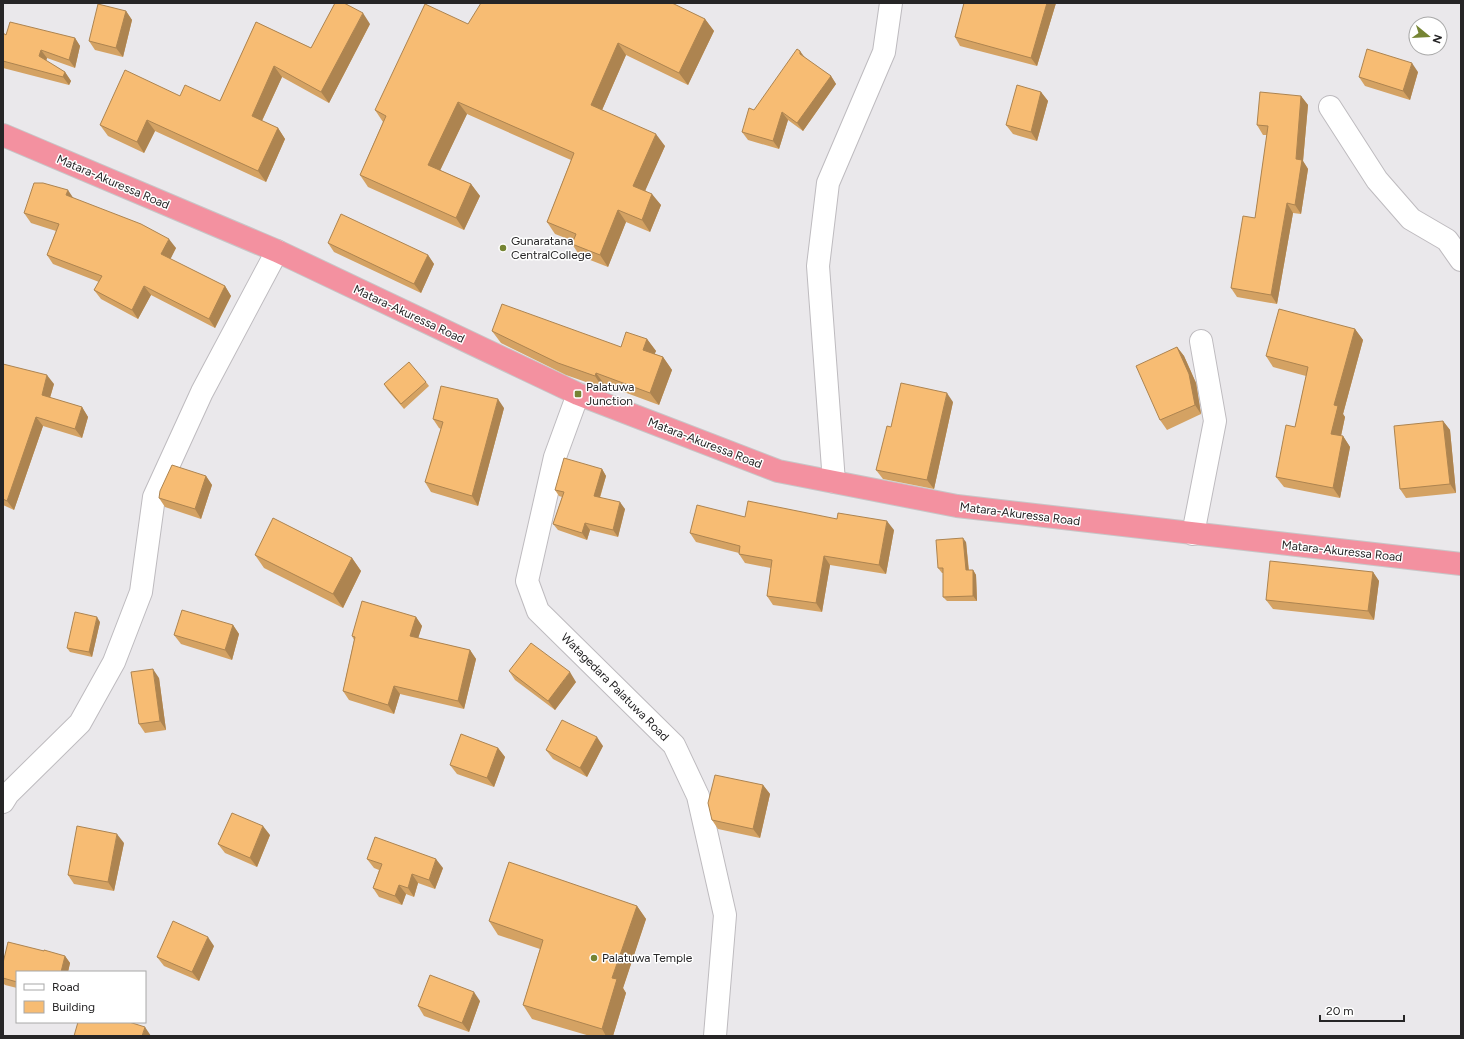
<svg xmlns="http://www.w3.org/2000/svg" width="1464" height="1039" viewBox="0 0 1464 1039" font-family="Figtree,sans-serif">
<rect width="100%" height="100%" fill="#eae8eb"/>
<g fill="none" stroke-linecap="round" stroke-linejoin="round">
<g stroke="#bebbbf" stroke-width="24">
<path id="street" d="M1330,107L1377,180L1411,219L1447,240L1461,260
M834,482L818,266L828,183L884,52L891,3
M1193,534L1215,421L1201,341
M3,802L8,794L80,723L114,662L141,592L154,497L202,392L277,251"/>
</g>
<g stroke="#bebbbf" stroke-width="24">
<path id="secondary" d="M578,394L555,457L527,581L538,611L674,745L698,796L725,915L715,1036"/>
</g>
<g stroke="#c7c6c7" stroke-width="24">
<path id="highway" d="M3,135L277,251L578,394L778,471L957,506L1461,564"/>
</g>
<use href="#street" stroke="#fff" stroke-width="22"/>
<use href="#secondary" stroke="#fff" stroke-width="22"/>
<use href="#highway" stroke="#f391a0" stroke-width="22"/>
</g>
<path fill="#d4a263" d="M964,3H1056L1037,66L960,46L955,37Z
M126,11L132,20L123,57L95,50L89,41Z
M705,19L714,31L688,85L626,55L602,110L665,146L645,190L661,205L650,232L626,222L608,267L580,256L572,244L573,241L555,234L547,222L571,160L467,114L440,170L471,184L480,196L464,230L368,187L360,175L383,122L375,110L468,24Z
M256,22L311,48L370,24L329,103L282,77L262,121L278,128L285,139L266,182L155,131L144,153L108,136L100,125L220,101Z
M3,33L6,35L75,38L80,46L75,68L47,58L46,61L65,72L71,81L69,85L3,68Z
M805,58L831,76L836,84L803,131L788,120L779,149L748,140L742,132L754,110Z
M1418,72L1410,100L1365,86L1359,77Z
M1041,92L1048,101L1037,141L1013,134L1006,125Z
M1301,96L1308,105L1303,161L1308,169L1301,214L1293,213L1277,304L1237,297L1231,288L1255,218L1267,135H1263L1257,125Z
M73,198L176,248L170,259L225,286L231,296L215,328L151,295L138,319L101,299L94,290L99,282L53,264L47,255L56,231L31,223L24,213Z
M328,243L428,255L434,264L421,293L334,252Z
M1355,329L1363,340L1343,414L1345,417L1341,436H1343L1350,447L1340,498L1284,487L1276,477L1295,427L1306,376L1273,367L1266,356Z
M492,331L621,347L647,339L656,351L654,354L663,357L672,370L659,405L605,385L603,388L566,375L501,343Z
M1177,347L1184,356L1196,383L1201,414L1167,430L1160,420Z
M3,364L54,384L50,398L82,407L88,417L82,438L43,426L14,510L3,505Z
M426,382L429,386L404,409L387,389L384,384Z
M953,402L934,489L883,479L876,470L891,427Z
M504,408L478,506L431,492L425,482L441,429L439,428L433,419Z
M1443,421L1450,430L1456,493L1406,498L1400,489Z
M602,469L606,476L600,498L625,509L618,537L590,530L587,540L558,530L553,524L562,497L559,496L555,490Z
M206,476L212,485L201,519L165,507L159,498Z
M745,517L894,530L886,574L830,565L822,612L773,605L767,596L771,568L745,563L739,554V553L696,542L690,533Z
M966,542L969,570H973L976,575L977,601H947L943,597V573H942L938,568Z
M255,555L352,558L361,571L343,608L264,568Z
M1373,572L1379,581L1374,620L1273,609L1266,600Z
M416,617L422,626L418,638L470,650L476,659L464,709L400,694L394,714L349,700L343,691L354,640L352,636Z
M100,622L92,657L70,652L67,648Z
M233,625L239,634L232,660L181,644L174,635Z
M509,671L576,682L555,710L515,680Z
M159,678L166,730L145,733L139,724Z
M603,746L587,777L553,759L546,750Z
M498,748L505,757L494,787L457,774L450,765Z
M763,785L770,794L760,838L718,829L712,820Z
M270,835L257,867L225,853L218,844Z
M124,843L114,891L74,884L68,875Z
M367,859L443,868L435,889L418,883L414,897L406,894L402,905L379,897L373,888L379,870L374,868Z
M637,906L646,919L623,988L626,993L613,1036H590L532,1019L523,1005L540,949L498,935L489,921Z
M214,946L199,981L164,966L157,957Z
M65,956L70,963L68,972H17V988L5,985L3,983V963Z
M480,1001L469,1032L424,1016L418,1006Z"/>
<path fill="#ad8450" d="M1047,3H1056L1037,66L1031,58Z
M126,11L132,20L123,57L116,48Z
M363,13L370,24L329,103L321,92Z
M705,19L714,31L688,85L679,73Z
M75,38L80,46L75,68L69,60Z
M618,43L626,55L599,117L591,105Z
M41,50L47,58L45,64L39,56Z
M800,51L806,59L800,54Z
M1412,63L1418,72L1410,100L1403,91Z
M274,66L282,77L259,127L252,116Z
M65,72L71,81L69,85L63,77Z
M831,76L836,84L803,131L797,123Z
M1041,92L1048,101L1037,141L1031,132Z
M1301,96L1308,105L1303,161L1308,169L1301,214L1295,205L1296,159Z
M458,102L467,114L437,177L428,165Z
M782,112L788,120L779,149L773,141Z
M147,120L155,131L144,153L137,142Z
M278,128L285,139L266,182L258,171Z
M656,134L665,146L642,198L633,186Z
M471,184L480,196L464,230L456,218Z
M68,190L74,199L66,195Z
M652,194L661,205L650,232L642,220Z
M1287,203L1293,213L1277,304L1271,295Z
M618,210L626,222L608,267L600,255Z
M169,239L176,248L168,264L161,254Z
M428,255L434,264L421,293L414,284Z
M144,286L151,295L138,319L132,310Z
M225,286L231,296L215,328L209,319Z
M1355,329L1363,340L1343,414L1345,417L1339,445L1331,434L1334,405Z
M647,339L656,351L651,362L643,350Z
M1177,347L1184,356L1196,383L1201,414L1195,405Z
M663,357L672,370L659,405L650,393Z
M596,373L605,385L603,388L595,376Z
M47,375L54,384L48,404L42,395Z
M947,393L953,402L934,489L927,480Z
M498,399L504,408L478,506L472,496Z
M82,407L88,417L82,438L75,429Z
M36,417L43,426L14,510L7,501Z
M1443,421L1450,430L1456,493L1450,484Z
M1343,436L1350,447L1340,498L1333,488Z
M602,469L606,476L598,503L594,496Z
M206,476L212,485L201,519L195,509Z
M620,502L625,509L618,537L613,530Z
M887,521L894,530L886,574L879,565Z
M585,523L590,530L587,540L582,533Z
M963,538L966,542L969,575L966,570Z
M824,556L830,565L822,612L816,603Z
M352,558L361,571L343,608L333,594Z
M973,570L976,575L977,601L973,596Z
M1373,572L1379,581L1374,620L1368,611Z
M97,617L100,622L92,657L89,652Z
M416,617L422,626L416,645L410,636Z
M233,625L239,634L232,660L225,650Z
M470,650L476,659L464,709L458,701Z
M153,669L159,678L166,730L160,721Z
M570,672L576,682L555,710L548,701Z
M394,686L400,694L394,714L388,705Z
M597,737L603,746L587,777L580,768Z
M498,748L505,757L494,787L487,778Z
M763,785L770,794L760,838L753,829Z
M263,826L270,835L257,867L250,858Z
M117,834L124,843L114,891L108,882Z
M436,859L443,868L435,889L429,880Z
M412,874L418,883L414,897L408,888Z
M399,885L406,894L402,905L395,896Z
M637,906L646,919L623,988L626,993L613,1036H606L602,1029L612,978Z
M208,937L214,946L199,981L192,972Z
M65,956L70,963L68,972H61Z
M474,992L480,1001L469,1032L462,1023Z
M145,1027L151,1036H142Z"/>
<path fill="#f7bc73" stroke="#ad8450" d="M335,3H344L363,13L321,92L274,66L252,116L278,128L258,171L147,120L137,142L100,125L125,70L180,96L185,85L220,101L256,22L311,48Z
M481,3H672L705,19L679,73L618,43L591,105L656,134L633,186L652,194L642,220L618,210L600,255L572,244L576,234L547,222L574,153L458,102L428,165L471,184L456,218L360,175L386,116L375,110L425,4L468,24Z
M964,3H1047L1031,58L955,37Z
M98,4L126,11L116,48L89,41Z
M10,22L75,38L69,60L41,50L39,56L65,72L63,77L3,61V33L6,35Z
M797,49L800,51V54L831,76L797,123L782,112L773,141L742,132L749,108L754,110Z
M1367,49L1412,63L1403,91L1359,77Z
M1017,85L1041,92L1031,132L1006,125Z
M1260,92L1301,96L1296,159L1302,160L1295,205L1287,203L1271,295L1231,288L1243,216L1255,218L1268,126L1257,125Z
M34,183H43L68,190L66,195L141,224L169,239L161,254L225,286L209,319L144,286L132,310L94,290L102,276L47,255L59,224L24,213Z
M341,214L428,255L414,284L328,243Z
M502,304L621,347L626,332L647,339L643,350L663,357L650,393L596,373L595,376L558,363L492,331Z
M1279,309L1355,329L1334,405L1338,406L1331,434L1343,436L1333,488L1276,477L1286,425L1295,427L1308,367L1266,356Z
M1177,347L1189,374L1195,405L1160,420L1136,366Z
M409,362L426,382L401,404L384,384Z
M3,364L47,375L42,395L82,407L75,429L36,417L7,501L3,499Z
M901,383L947,393L927,480L876,470L887,426L891,427Z
M441,386L498,399L472,496L425,482L443,422L433,419Z
M1443,421L1450,484L1400,489L1394,426Z
M564,458L602,469L594,496L620,502L613,530L585,523L582,533L553,524L564,492L555,490Z
M172,465L206,476L195,509L159,498L160,491Z
M748,501L837,519L838,513L887,521L879,565L824,556L816,603L767,596L772,560L739,554L740,546L690,533L697,505L745,517Z
M273,518L352,558L333,594L255,555Z
M963,538L966,570H973V596L943,597V568H938L936,540Z
M1270,561L1373,572L1368,611L1266,600Z
M362,601L416,617L410,636L470,650L458,701L394,686L388,705L343,691L355,637L352,636Z
M182,610L233,625L225,650L174,635Z
M75,612L97,617L89,652L67,648Z
M531,643L570,672L548,701L509,671Z
M153,669L160,721L139,724L131,672Z
M562,720L597,737L580,768L546,750Z
M461,734L498,748L487,778L450,765Z
M715,775L763,785L753,829L712,820L708,803Z
M232,813L263,826L250,858L218,844Z
M77,826L117,834L108,882L68,875Z
M375,837L436,859L429,880L412,874L408,888L399,885L395,896L373,888L382,864L367,859Z
M509,862L637,906L612,978L617,979L602,1029L523,1005L543,940L489,921Z
M173,921L208,937L192,972L157,957Z
M8,942L44,951V950L65,956L61,972H17V982L3,978V963Z
M430,975L474,992L462,1023L418,1006Z
M78,1022H129L145,1027L142,1036H74Z"/>
<g fill="#758433" stroke="#fff" stroke-width="1.5">
<circle cx="503" cy="248" r="4"/>
<rect x="574" y="390" width="8" height="8" rx="2"/>
<circle cx="594" cy="958" r="4"/>
</g>
<g text-anchor="middle" dominant-baseline="central" stroke-width="3" stroke-linejoin="round" paint-order="stroke">
<g font-size="12" fill="#262526" stroke="#fff">
<text transform="translate(113 182) rotate(23)">Matara-Akuressa Road</text>
<text transform="translate(409 314) rotate(25)">Matara-Akuressa Road</text>
<text transform="translate(705 443) rotate(21)">Matara-Akuressa Road</text>
<text transform="translate(1020 514) rotate(7)">Matara-Akuressa Road</text>
<text transform="translate(1342 551) rotate(6)">Matara-Akuressa Road</text>
<text transform="translate(615 687) rotate(45)">Watagedara Palatuwa Road</text>
</g>
<g font-size="12" fill="#262526" stroke="#fff" text-anchor="start">
<text x="511" y="241">Gunaratana<tspan x="511" dy="14">CentralCollege</tspan></text>
<text x="586" y="387">Palatuwa<tspan x="586" dy="14">Junction</tspan></text>
<text x="602" y="958">Palatuwa Temple</text>
</g>
</g>
<rect width="1464" height="1039" fill="none" stroke="#262526" stroke-width="8"/>
<rect x="16" y="971" width="130" height="52" fill="#ffffff" stroke="#a8a8a8"/>
<rect x="24" y="984" width="20" height="6" fill="#ffffff" stroke="#a8a8a8"/>
<text x="52" y="991" font-size="12" fill="#262526">Road</text>
<rect x="24" y="1001" width="20" height="12" fill="#f7bc73" stroke="#a8a8a8"/>
<text x="52" y="1011" font-size="12" fill="#262526">Building</text>
<g transform="translate(1428 36) rotate(108)"><circle r="19" fill="#ffffff" stroke="#a8a8a8"/>
<path d="M0-3L7 15L0 10L-7 15Z" fill="#758433"/>
<text y="-6" font-size="11" font-weight="bold" text-anchor="middle" fill="#262526">N</text>
</g>
<path d="M1320 1015v6h84v-6" fill="none" stroke="#262526" stroke-width="2"/>
<text x="1326" y="1015" font-size="12" fill="#262526" stroke="#ffffff" stroke-width="3" paint-order="stroke">20 m</text>
</svg>
